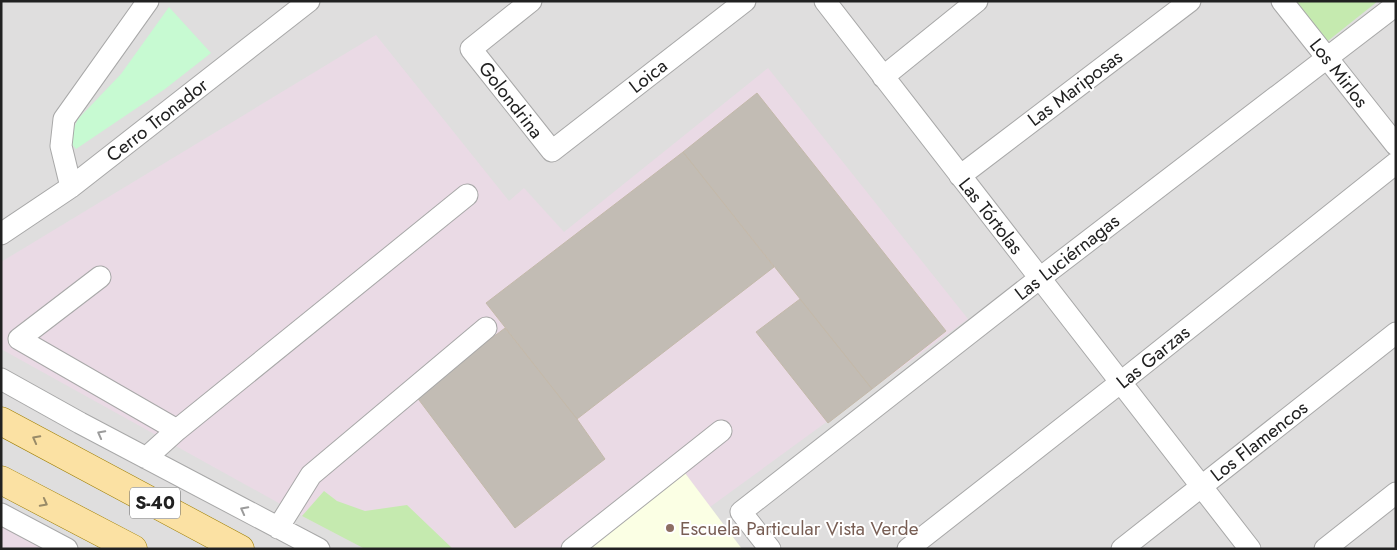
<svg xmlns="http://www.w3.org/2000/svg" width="1397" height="550" viewBox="0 0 1397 550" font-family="Jost,sans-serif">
<rect width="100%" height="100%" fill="#f1f0e8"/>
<path fill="#dfdede" d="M1,1H1396V549H48L1,524Z"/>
<path fill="#eadae5" d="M376,35L509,201L524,188L564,232L768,68L968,319L710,507L685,473L588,549H365L302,516L1,349V262Z
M1,524L48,549H1Z"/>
<path fill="#fbffe4" d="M685,473L742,549H588Z"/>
<path fill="#c5eaaf" d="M1290,1H1378L1324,44Z
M324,491L337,501L365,511L407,505L453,549H365L302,516Z"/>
<path fill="#c7fad2" d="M169,7L211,53L165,89L76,149L68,140L78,119L121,74Z"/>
<path fill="#c2bcb4" stroke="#c3b9aa" d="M757,93L946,331L872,389L683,152Z
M683,152L774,267L577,419L486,303Z
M800,299L872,389L828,423L756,332Z
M505,328L577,419L605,459L515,528L416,396Z"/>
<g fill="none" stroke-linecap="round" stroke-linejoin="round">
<g stroke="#a8a8a8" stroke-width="23">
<path id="minor" d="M531,1L471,49L552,151L745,1
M825,1L1250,549
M1282,1L1396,145
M883,77L977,1
M960,176L1190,1
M71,187L61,146L64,119L148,1
M1,234L71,187L309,1
M100,277L19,339L177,430
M1,379L80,423L319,549
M146,458L177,430L467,195
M1,514L67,549
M278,528L311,475L486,328
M572,549L721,431
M770,549L741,512L1040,278L1396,5
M908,549L1121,382L1396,163
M1122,549L1396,333
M1325,549L1396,493"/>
</g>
<g stroke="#9e7e01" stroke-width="29">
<path id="major" d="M1,421L240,549
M1,480L133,549"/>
</g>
<use href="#minor" stroke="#fff" stroke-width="21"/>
<use href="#major" stroke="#fbe1a3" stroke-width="28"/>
</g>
<defs><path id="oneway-chevron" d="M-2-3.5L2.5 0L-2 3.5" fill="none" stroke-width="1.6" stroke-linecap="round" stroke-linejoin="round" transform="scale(1.25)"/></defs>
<g stroke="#9b9b9b">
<use href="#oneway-chevron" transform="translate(101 434) rotate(-152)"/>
<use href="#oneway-chevron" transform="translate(244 510) rotate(-152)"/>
</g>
<g stroke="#998b68">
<use href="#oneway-chevron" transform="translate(36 439) rotate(-152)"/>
<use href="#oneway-chevron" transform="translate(44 503) rotate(28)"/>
</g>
<circle fill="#8d6e63" stroke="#fff" stroke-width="2" cx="670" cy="528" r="5"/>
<g text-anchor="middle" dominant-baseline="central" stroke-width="4" stroke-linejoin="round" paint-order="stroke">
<rect fill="#fff" stroke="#646464" stroke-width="1" x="130" y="487.5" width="50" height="31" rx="4"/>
<g font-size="18" font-weight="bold" fill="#212121">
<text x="155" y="503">S-40</text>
</g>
<g font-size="19" fill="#212121" stroke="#fff">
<text transform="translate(1339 73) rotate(52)">Los Mirlos</text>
<text transform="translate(648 76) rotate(-38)">Loica</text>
<text transform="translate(1075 88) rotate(-37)">Las Mariposas</text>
<text transform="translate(511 100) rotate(52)">Golondrina</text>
<text transform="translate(157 120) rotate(-38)">Cerro Tronador</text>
<text transform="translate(991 216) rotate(52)">Las Tórtolas</text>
<text transform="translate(1067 257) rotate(-38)">Las Luciérnagas</text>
<text transform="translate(1153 357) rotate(-39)">Las Garzas</text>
<text transform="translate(1259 441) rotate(-38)">Los Flamencos</text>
</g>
<g font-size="19" fill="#785e54" stroke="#fff" text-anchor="start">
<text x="680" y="528">Escuela Particular Vista Verde</text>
</g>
</g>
<rect width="1397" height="550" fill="none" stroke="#212121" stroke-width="5"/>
</svg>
